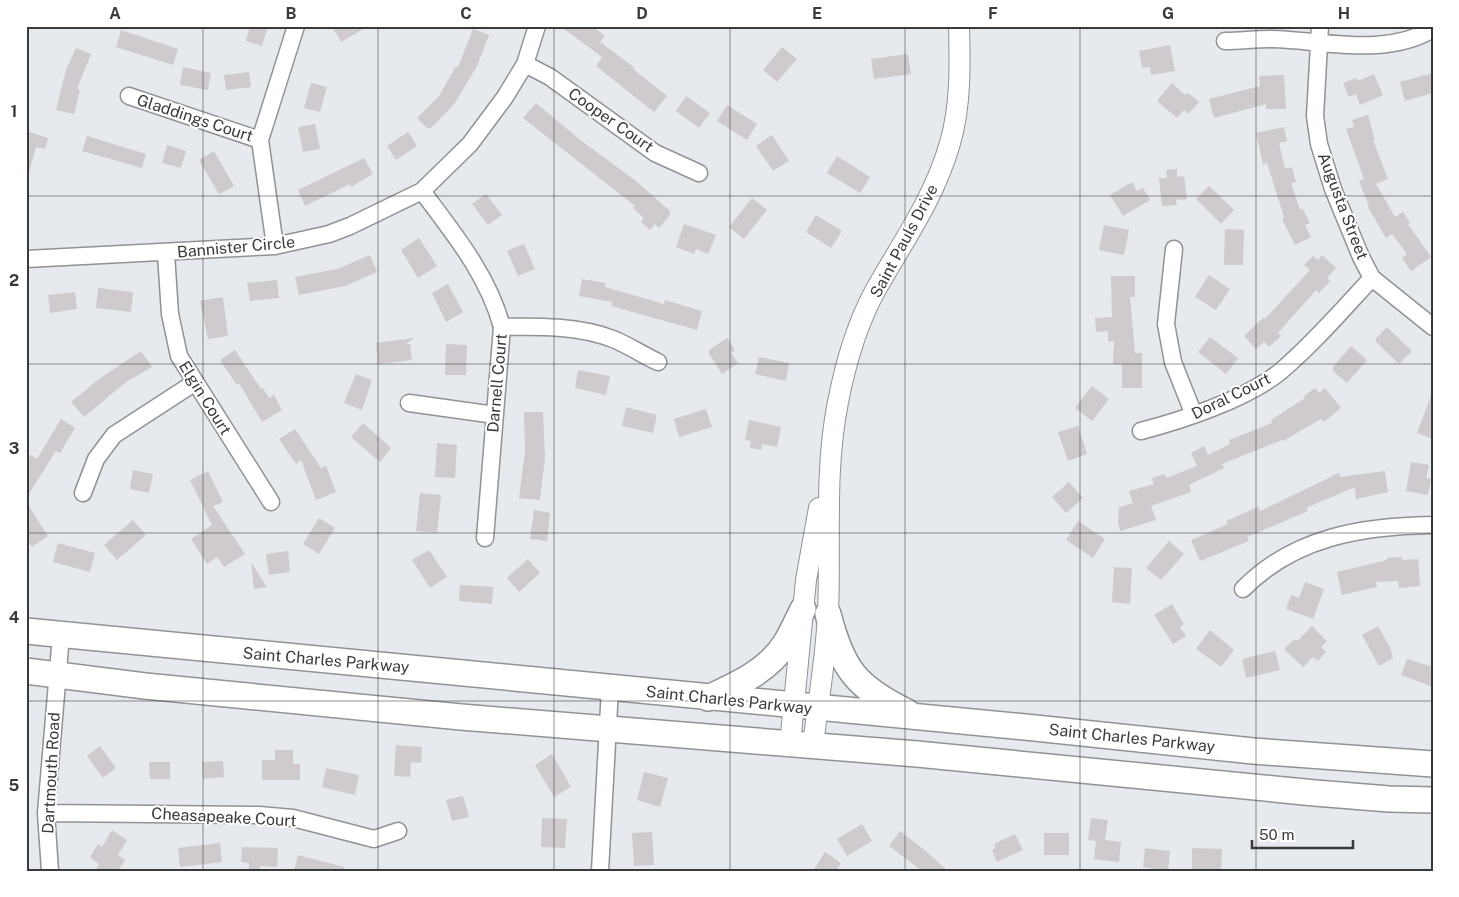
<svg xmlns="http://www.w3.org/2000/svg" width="1459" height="897" viewBox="0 0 1459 897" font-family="'Public Sans',sans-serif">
<rect width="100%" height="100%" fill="#e6e9ed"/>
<path fill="#cecacd" d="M250,26H268L262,46L246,41Z
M332,26H368L341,42Z
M560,26H592L605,36L600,42L635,68L633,69L667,96L654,112L596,66L602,57Z
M473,29L489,35L477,66L455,103L431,128H427L417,118L439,96L456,66L458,67Z
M121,30L178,49L173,65L116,47Z
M1170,45L1175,71L1151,75L1150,67L1142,68L1139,51Z
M782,47L797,59L777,82L763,70Z
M76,48L91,54L77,89L80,90L74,114L56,110L66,70Z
M908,54L911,74L874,79L871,59Z
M183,67L211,73L208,90L180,85Z
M249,72L251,87L226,90L224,75Z
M1433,73V93L1405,101L1400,82Z
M1374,74L1383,95L1360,105L1356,94L1349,97L1343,83L1356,78L1358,81Z
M1284,75L1286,109H1266V104L1214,118L1209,99L1260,86L1259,76Z
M311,83L327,87L320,112L304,108Z
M1172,83L1185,95L1188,93L1199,102L1188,114L1184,110L1177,118L1157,101Z
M686,96L710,113L699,128L676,111Z
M536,103L579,139L636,181L670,211V215L659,228L655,224L650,230L641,222L644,218L633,208L635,206L523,118Z
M727,105L757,124L747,140L717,121Z
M1368,115L1375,140H1373L1388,179L1376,184L1395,217L1403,212L1410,223L1408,224L1431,257L1411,271L1402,258L1407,254L1392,234L1386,238L1368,207L1369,206L1359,181L1364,179L1346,129L1354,127L1352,120Z
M315,124L320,149L303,152L298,127Z
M1284,127L1287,141L1279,143L1285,169L1292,167L1296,182L1291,183L1300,210L1302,208L1310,223L1305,225L1311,237L1295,245L1282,219L1284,217L1267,163L1263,164L1256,133Z
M26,131L48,138L45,149L36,147L29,172L26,171Z
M408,132L417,146L396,160L387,146Z
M772,135L789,161L773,171L756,146Z
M87,136L146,154L142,168L82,151Z
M167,145L186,151L181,168L162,163Z
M214,151L234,186L219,194L199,160Z
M837,156L870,177L860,193L827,173Z
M364,158L373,174L351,187L350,184L305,206L298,190Z
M1177,169V177L1184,176L1187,199L1176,200L1177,205L1162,206L1159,178H1167L1166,170Z
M1132,182L1137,191L1143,188L1150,200L1123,216L1110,195Z
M1209,186L1234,210L1221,224L1196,199Z
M486,194L502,215L488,225L472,204Z
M752,198L767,210L744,239L729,227Z
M816,215L842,231L831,248L806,232Z
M684,224L716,235L708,254L696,249L694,254L676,247Z
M1104,225L1129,230L1124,255L1099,250Z
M1225,229L1244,230L1243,265H1224Z
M419,238L437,266L418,278L401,250Z
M524,244L535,269L518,276L507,251Z
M370,255L377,272L345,286L299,295L295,277L337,269Z
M1322,255L1336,268L1327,278L1330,281L1319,293L1316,290L1278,333L1281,336L1269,347L1264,342L1256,349L1244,336L1263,318L1265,319L1310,270L1304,265L1313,256L1318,260Z
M1209,275L1230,289L1216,310L1195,297Z
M1111,276H1135V297H1130L1135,353H1142V388H1122V364H1113L1114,341L1108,342V331L1096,332L1095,318L1112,317Z
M582,279L606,283L605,287L664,304L665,300L702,311L697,330L611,306L612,302L579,296Z
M277,280L279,298L250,301L247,283Z
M448,284L463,312L446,322L432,293Z
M98,288L133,292L131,312L96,308Z
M75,292L77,309L50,313L48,295Z
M223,297L228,336L208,339L200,301Z
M1387,327L1412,351L1399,364L1376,342V338Z
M1210,337L1238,358L1226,374L1198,352Z
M414,338L406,344H410L412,360L378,364L376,343Z
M727,338L735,350L731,353L738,363L722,374L709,354V350Z
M446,344L467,345L466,375H445Z
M1351,346L1367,360L1347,383L1333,371V367Z
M235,350L261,389L263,388L269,398L274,395L282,410L262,422L239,383L237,385L220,360Z
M141,351L152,367L126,382L84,417L71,402L99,379Z
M759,357L789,363L786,381L755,374Z
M578,370L610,376L606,395L575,388Z
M356,374L372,380L362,410L344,403Z
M1092,386L1109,399L1092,421L1075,408Z
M1315,388L1319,393L1325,388L1341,408L1324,422L1321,419L1283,441L1282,440L1222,464L1224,468L1189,485L1191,492L1151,506L1156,520L1120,531L1118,523L1119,507L1133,503L1129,491L1154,484L1152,478L1165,474L1166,478L1197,466L1191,453L1204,446L1208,455L1230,444L1229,440L1272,423L1271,420L1305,398L1304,396Z
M1432,393H1433V439L1417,433Z
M626,407L657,415L653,433L622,426Z
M706,409L712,427L679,437L674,419Z
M524,412H543L545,458L540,500L519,498L525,451Z
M61,419L75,428L60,453L56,451L26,498V462L31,455L37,459Z
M749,420L781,427L777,447L762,444L761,450L750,448L751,441L745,440Z
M363,423L391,448L380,462L351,437Z
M1078,426L1087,454L1068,461L1058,432Z
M295,429L321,468L326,466L336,492L316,500L301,460L296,464L279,439Z
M437,443L457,445L455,478L435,477Z
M1411,462L1429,465L1426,478L1431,479L1428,495L1406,491Z
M133,470L153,474L149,493L130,489Z
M208,471L223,502L213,506L245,554L224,567L217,557L207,564L191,539L212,525L190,480Z
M1385,471L1388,492L1356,499L1355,487L1306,508L1308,511L1247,537L1249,541L1200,561L1191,540L1228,524L1226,521L1258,507L1260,511L1339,473L1340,477Z
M1069,482L1083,498L1066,513L1052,497Z
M420,493L441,495L437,533L416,531Z
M26,502L48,536L32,547L26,538Z
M534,510L550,513L547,541L530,539Z
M319,518L335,528L319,554L303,544Z
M133,520L146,535L117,560L104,545Z
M1078,521L1105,539L1093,558L1066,540Z
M1169,541L1184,554L1161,580L1146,568Z
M58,543L95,553L90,572L53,562Z
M429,550L447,577L430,588L412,560Z
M288,551L290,572L269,575L266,554Z
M1402,557V560L1418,559L1420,586L1399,588L1398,581L1376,582L1377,587L1342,595L1337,572L1387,560V558Z
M528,559L540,573L519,592L507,578Z
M251,562L267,587L254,589Z
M1114,567L1132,568L1130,604L1112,602Z
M1305,582L1324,589L1313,619L1286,609L1291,595L1299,598Z
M460,585L493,587L492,604L459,601Z
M1172,604L1184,624L1180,627L1186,636L1173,644L1154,615Z
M1312,626L1327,641L1321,647L1326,652L1318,661L1313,657L1303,667L1284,649L1294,639L1297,641Z
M1378,626L1390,647L1393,658L1379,666L1362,635Z
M1210,630L1234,650L1221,667L1196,649Z
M1275,651L1280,670L1246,678L1242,659Z
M1407,659L1433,667V687L1401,675Z
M396,745L422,747L421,763L411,762L410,777L394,776Z
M100,746L116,768L103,778L87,756Z
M275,750H293V764H300V780H262V760H275Z
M552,754L571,787L554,797L535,765Z
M223,761L224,777L203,779L202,762Z
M149,762H170V779H150Z
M326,768L359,775L355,795L322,787Z
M644,772L668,778L660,807L637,800Z
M463,796L469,817L452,821L446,800Z
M542,818L567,819L565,848L541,847Z
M1091,818L1108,820L1105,840L1121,842L1119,862L1094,859L1096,841L1088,840Z
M862,824L872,841L847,856L837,839Z
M112,830L127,840L118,855L125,860L118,871H95L99,864L90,857L98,844L102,847Z
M900,831L922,848L948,871H922L889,846Z
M652,832L654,865L634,866L632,833Z
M1044,833H1069V855H1044Z
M1015,834L1023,850L997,862L992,850L996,848L994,844Z
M220,843L222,862L180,867L178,848Z
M242,847L278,848L277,867L260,866V871H249V863L241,862Z
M1145,848L1170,851L1168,871L1143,867Z
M1192,848L1222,849L1221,869H1192Z
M825,852L841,863L836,871H813Z
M298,855L344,867V871H294Z"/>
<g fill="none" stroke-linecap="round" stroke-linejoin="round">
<g stroke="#909296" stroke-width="19">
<path id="minor" d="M1320,26L1315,116L1319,144L1333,189L1361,257L1372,278L1433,327
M1225,41C1240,41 1255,39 1271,39C1325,40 1383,58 1433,29
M525,64L550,77L655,153L699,173
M129,96L260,140
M422,191C454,234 488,275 502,327L485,538
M275,246L260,140L296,26
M1174,249L1166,324L1173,362L1194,415
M166,254L170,314L179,356L271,502
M26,259L275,246L329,234L350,226L422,191L470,144L505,97L525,64L537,26
M502,327C538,326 580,326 613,339C628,345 643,355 658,362
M409,403L495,415
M1141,431C1183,420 1247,399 1281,371C1314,343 1343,309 1372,278
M83,493L96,459L114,435L194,383
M1243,589C1294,537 1362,526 1433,525
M46,813L259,815L293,818L374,839L398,831
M50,871L46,813L61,635
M600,871L610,688"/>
</g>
<g stroke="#909296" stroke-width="22">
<path id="tertiary" d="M790,744L806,580L819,508
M813,745C818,702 826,658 828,614C831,543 824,472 838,402C845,366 857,324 875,291C902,243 935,197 950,143C961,106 960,64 959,26"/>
</g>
<g stroke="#909296" stroke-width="28">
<path id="primary" d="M828,614C842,669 856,687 907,712
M26,631L1035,728L1253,751L1433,764
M26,671L145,686L461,717L917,754L1315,793L1389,799L1433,800
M708,698C736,685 768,671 785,644C792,633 797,621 803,609"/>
</g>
<use href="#minor" stroke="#fff" stroke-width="16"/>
<use href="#tertiary" stroke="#fff" stroke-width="20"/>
<use href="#primary" stroke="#fff" stroke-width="25"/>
</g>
<path fill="none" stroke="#393a3c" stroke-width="1" stroke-opacity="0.55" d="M203,26V871M378,26V871M554,26V871M730,26V871M905,26V871M1080,26V871M1256,26V871M26,196H1433M26,364H1433M26,533H1433M26,701H1433"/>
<g text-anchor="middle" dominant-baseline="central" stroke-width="4" stroke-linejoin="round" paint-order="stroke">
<g font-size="16" fill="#393a3c" stroke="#fff">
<text transform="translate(195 118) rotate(18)">Gladdings Court</text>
<text transform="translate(611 120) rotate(35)">Cooper Court</text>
<text transform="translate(1343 206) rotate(69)">Augusta Street</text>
<text transform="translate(904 241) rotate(-62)">Saint Pauls Drive</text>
<text transform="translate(236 247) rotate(-5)">Bannister Circle</text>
<text transform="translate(497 383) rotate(-85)">Darnell Court</text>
<text transform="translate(1231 396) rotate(-26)">Doral Court</text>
<text transform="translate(205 398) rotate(58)">Elgin Court</text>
<text transform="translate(326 660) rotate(5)">Saint Charles Parkway</text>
<text transform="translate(729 700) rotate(6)">Saint Charles Parkway</text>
<text transform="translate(1132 738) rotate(6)">Saint Charles Parkway</text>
<text transform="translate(51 773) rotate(-87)">Dartmouth Road</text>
<text transform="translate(224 817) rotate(3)">Cheasapeake Court</text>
</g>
</g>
<rect width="1459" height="897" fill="none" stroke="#ffffff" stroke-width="55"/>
<path d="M1252 840v8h101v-8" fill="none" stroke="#393a3c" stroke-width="2.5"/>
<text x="1259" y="840" font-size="15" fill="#393a3c" stroke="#ffffff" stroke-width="4" paint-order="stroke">50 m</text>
<rect x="28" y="28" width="1404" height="842" fill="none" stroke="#393a3c" stroke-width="2"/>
<g font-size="16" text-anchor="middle" font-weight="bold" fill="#393a3c">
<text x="115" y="19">A</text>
<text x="291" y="19">B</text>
<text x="466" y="19">C</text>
<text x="642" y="19">D</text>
<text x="817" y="19">E</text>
<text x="993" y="19">F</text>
<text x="1168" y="19">G</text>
<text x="1344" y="19">H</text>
<text x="14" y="117">1</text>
<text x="14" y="286">2</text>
<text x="14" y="454">3</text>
<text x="14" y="623">4</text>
<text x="14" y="791">5</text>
</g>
</svg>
